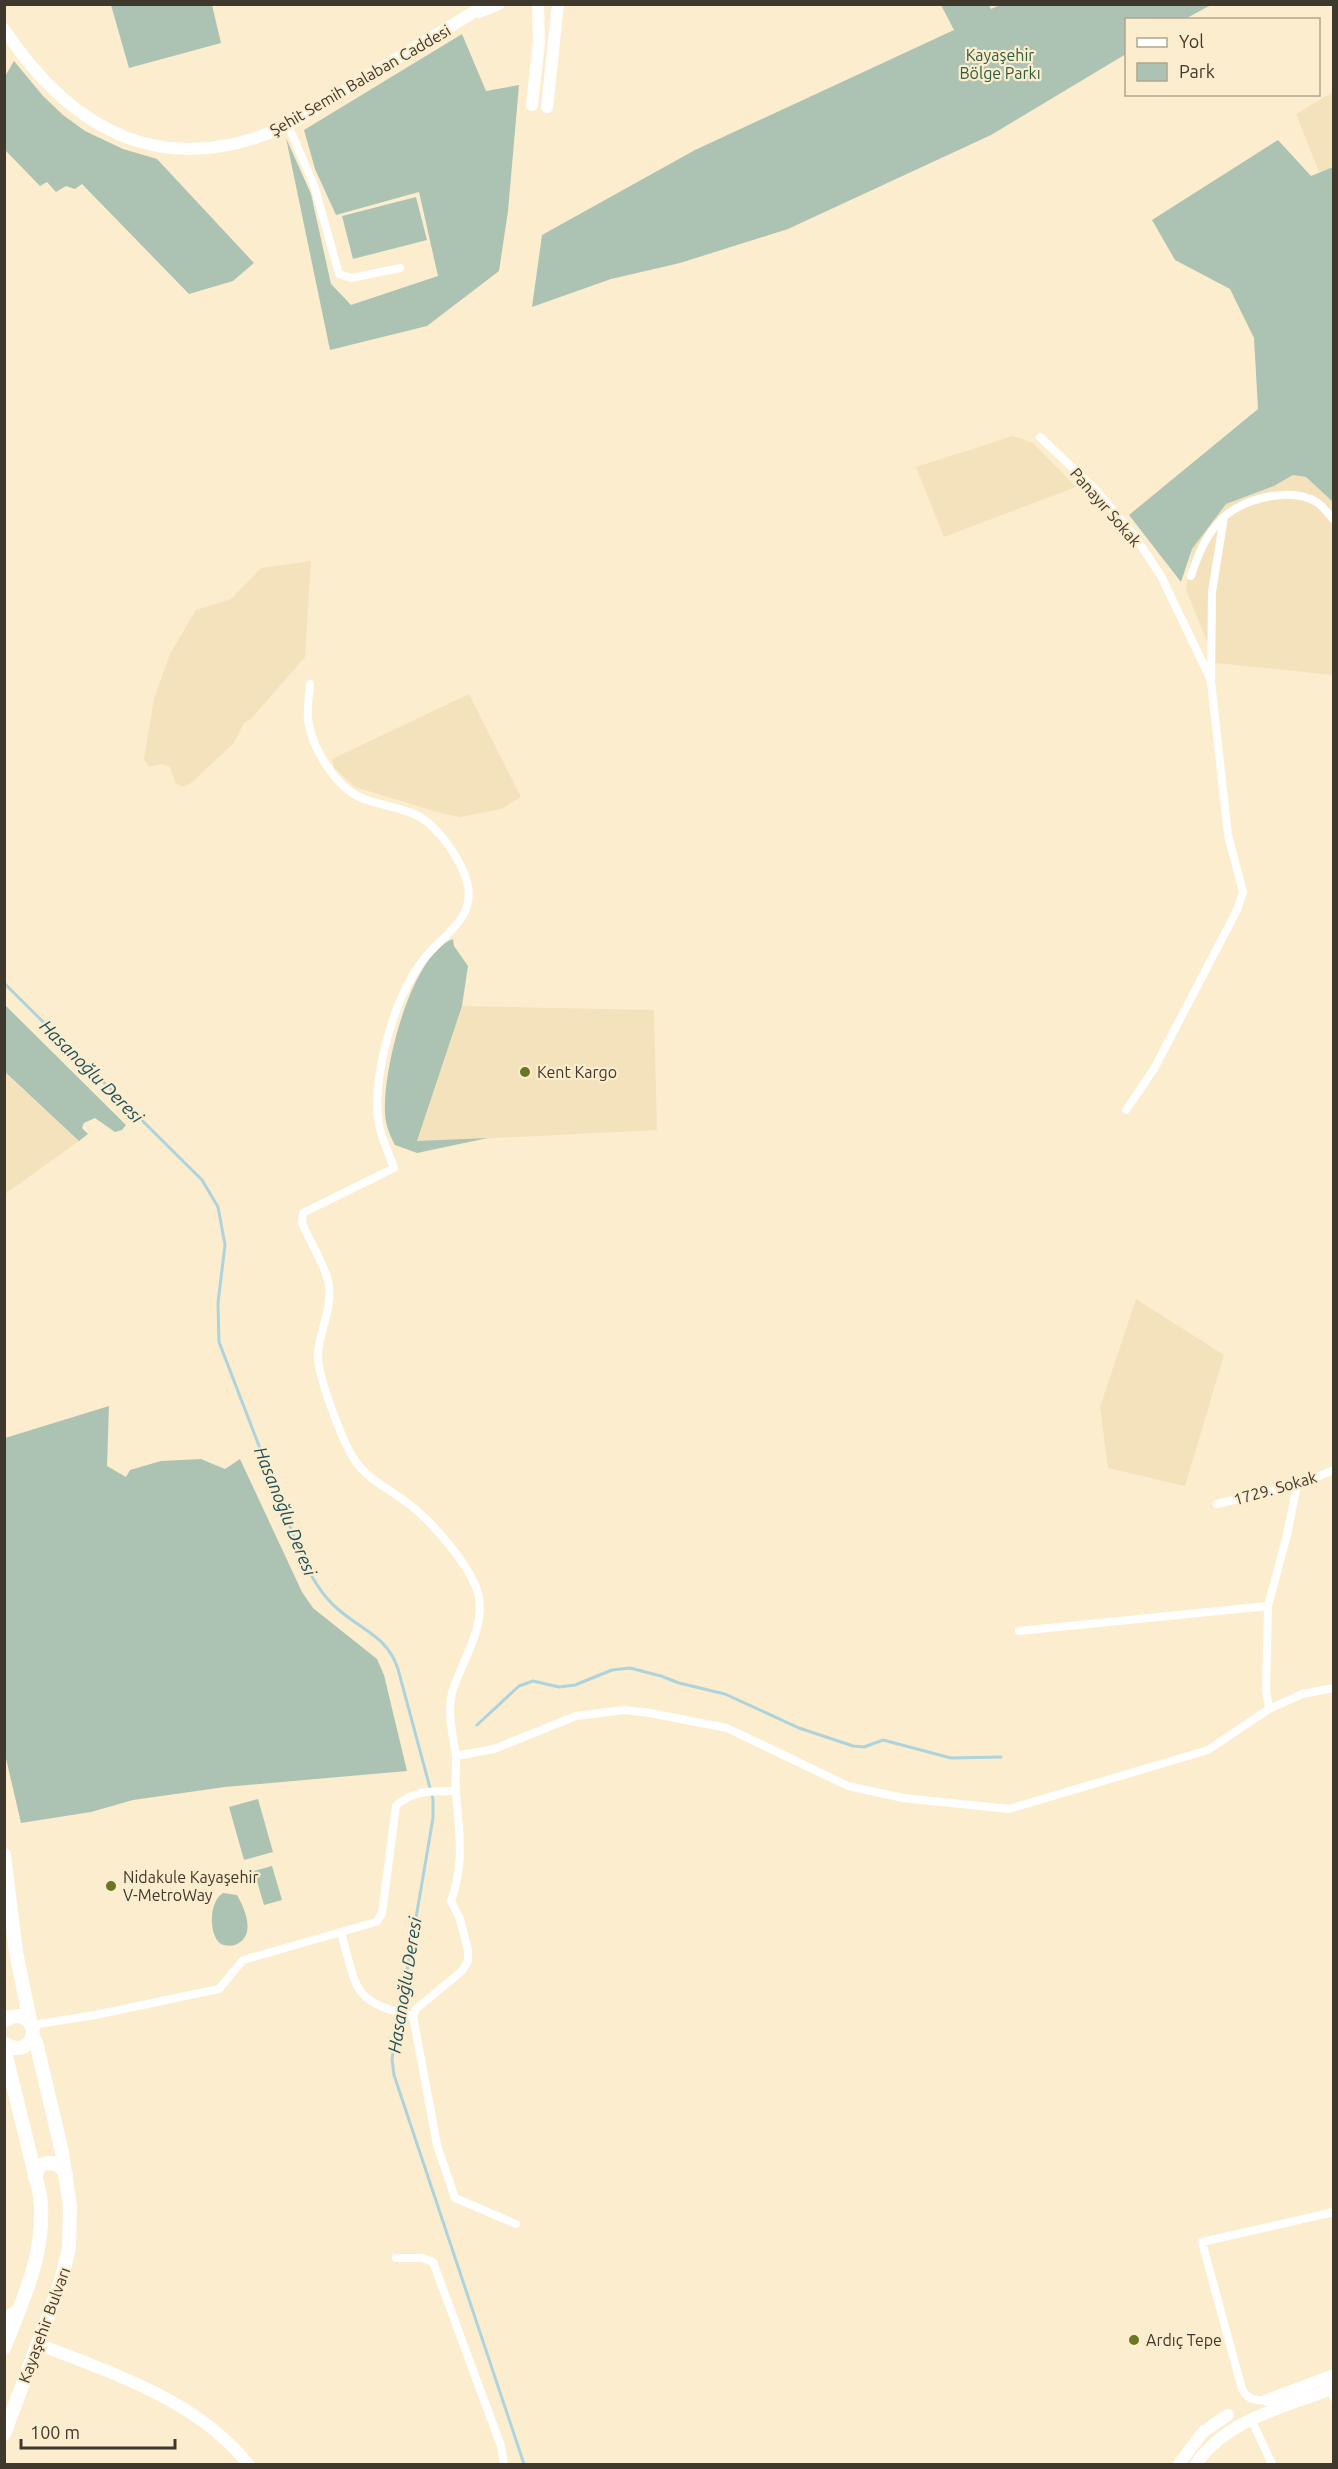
<svg xmlns="http://www.w3.org/2000/svg" width="1338" height="2469" viewBox="0 0 1338 2469" font-family="Ubuntu,sans-serif">
<rect width="100%" height="100%" fill="#fcedce"/>
<path fill="#f4e2bc" d="M1333,92V167L1319,172L1296,114Z
M1013,436L1033,443L1076,487L944,537L916,467Z
M1293,475L1306,477L1333,502V675L1216,663L1186,590L1192,549L1226,504L1274,486Z
M311,561L305,657L251,719L244,723L233,744L191,783L184,787L176,784L170,767L162,764L149,767L144,759L154,699L170,654L196,610L231,599L261,568Z
M469,694L521,797L501,809L460,817L441,813L355,787L334,768L332,759Z
M462,1006L654,1010L657,1130L417,1142Z
M4,1072L79,1141L5,1194H4Z
M1136,1299L1224,1355L1185,1486L1108,1468L1100,1407Z"/>
<path fill="#acc3b3" d="M1002,4L1211,5L1185,19L1126,20V54L991,135L788,229L680,263L611,279L532,307L542,235L695,150L954,30L941,5H989L991,9Z
M111,5H212L221,43L129,68Z
M462,34L486,91L519,85L508,211L499,271L427,326L330,350L286,138L311,194L331,284L351,305L438,276L419,192L336,215L315,169L304,130Z
M14,61L43,96L63,115L85,131L123,149L157,159L254,263L233,281L189,294L82,184L75,189L66,186L56,192L47,182L40,186L5,150V76Z
M1278,140L1311,176L1333,167V502L1306,477L1293,475L1274,486L1226,504L1192,549L1181,582L1129,515L1258,409L1254,338L1230,289L1175,260L1152,220Z
M416,197L427,240L353,259L342,216Z
M453,939L454,946L468,966L462,1006L417,1141L488,1138L417,1153L395,1145C388,1132 384,1120 385,1105C385,1064 411,955 453,939Z
M5,1005L126,1125L122,1130L115,1132L95,1118L84,1123L82,1128L88,1134L79,1141L5,1072Z
M109,1406L107,1466L126,1477L130,1470L161,1461L201,1459L225,1469L240,1459L302,1592L313,1608L377,1659L384,1675L407,1771L225,1787L133,1800L91,1812L21,1823L4,1750L5,1438Z
M258,1799L273,1852L244,1860L229,1807Z
M272,1866L282,1900L264,1905L254,1871Z
M223,1893L237,1895C245,1909 257,1936 235,1945C232,1946 225,1946 221,1944C208,1935 209,1901 223,1893Z"/>
<g fill="none" stroke-linecap="round" stroke-linejoin="round">
<path stroke="#add3dd" stroke-width="3" d="M4,983L202,1180L218,1207L225,1245L218,1303L219,1342L303,1560C313,1579 322,1596 339,1610C363,1631 387,1636 398,1669L433,1799V1818L392,2059L394,2075L524,2464
M477,1725L519,1686L533,1681L559,1687L575,1685L612,1670L630,1668L661,1676L679,1683L725,1694L799,1728L853,1746L864,1747L883,1740L951,1758L1001,1757"/>
<path stroke="#fff" stroke-width="8" d="M288,125L314,185L339,274L351,278L400,268
M1040,437L1095,489L1134,535L1161,576L1210,678
M1191,576C1198,554 1206,535 1222,519C1242,498 1293,486 1318,503C1324,507 1329,515 1334,520
M310,684C309,696 307,709 308,720C312,749 337,789 364,799C382,806 403,807 420,817C439,828 462,861 467,882C477,919 442,935 423,960C394,998 371,1078 379,1125C382,1139 389,1154 394,1168L303,1213L302,1223C309,1240 324,1263 328,1281C334,1303 320,1331 318,1352C316,1373 342,1440 354,1459C366,1478 389,1489 406,1502C430,1519 470,1565 478,1593C487,1626 461,1662 452,1693C447,1712 453,1736 456,1756
M1126,1110L1154,1069L1237,910L1243,892L1228,835L1211,681L1212,592L1224,517
M1217,1504L1297,1485L1334,1470
M1019,1631L1268,1606
M1269,1709L1266,1689L1268,1606L1287,1535L1297,1485
M341,1933C358,1991 351,2001 413,2016
M32,2025L95,2015L219,1989L243,1960L376,1922L382,1914L396,1806C411,1790 435,1791 456,1791
M516,2224L455,2198L437,2145L413,2016L416,2009L462,1971L468,1961V1950L460,1919L451,1901C465,1862 459,1833 456,1793C455,1781 456,1768 456,1756L494,1749L576,1716L624,1710L650,1713L727,1728L848,1786L903,1798L1009,1809L1208,1750L1269,1709L1302,1694L1334,1688
M396,2258H422L433,2262L501,2446L504,2464
M1324,2379L1334,2398
M1267,2400C1256,2401 1248,2400 1242,2389L1202,2242L1334,2212
M1251,2419L1272,2464"/>
<path stroke="#fff" stroke-width="12" d="M479,12L499,4
M4,29C74,135 168,181 288,125L487,4
M532,105L539,42L538,4
M547,107L558,4
M4,2319L21,2308
M38,2344C113,2374 196,2399 248,2464
M1267,2400L1334,2375
M1179,2464L1203,2432L1228,2415
M1196,2464C1228,2418 1284,2408 1334,2388"/>
<path stroke="#fff" stroke-width="14" d="M4,1855L16,1952L30,2021
M4,2021C20,2008 40,2023 30,2042C22,2050 13,2050 4,2043
M4,2048L40,2195C47,2249 24,2298 4,2348
M35,2177L39,2166C50,2160 61,2163 66,2175
M4,2434L61,2282L69,2247L70,2207L62,2152L36,2042L33,2037"/>
</g>
<g fill="#687724" stroke="#fcedce" stroke-width="2">
<circle cx="525" cy="1072" r="6"/>
<circle cx="111" cy="1886" r="6"/>
<circle cx="1134" cy="2340" r="6"/>
</g>
<g text-anchor="middle" dominant-baseline="central" stroke-width="4.5" stroke-linejoin="round" paint-order="stroke">
<g font-size="16" fill="#2e5d40" stroke="#fcedce">
<text x="1000" y="55">Kayaşehir<tspan x="1000" dy="18">Bölge Parkı</tspan></text>
</g>
<g font-size="16" fill="#3f392d" stroke="#fcedce">
<text transform="translate(360 80) rotate(-30)">Şehit Semih Balaban Caddesi</text>
<text transform="translate(1106 507) rotate(49)">Panayır Sokak</text>
<text transform="translate(1275 1488) rotate(-16)">1729. Sokak</text>
<text transform="translate(44 2325) rotate(-70)">Kayaşehir Bulvarı</text>
</g>
<g font-size="16" fill="#3f392d" stroke="#fcedce" text-anchor="start">
<text x="537" y="1072">Kent Kargo</text>
<text x="123" y="1877">Nidakule Kayaşehir<tspan x="123" dy="18">V-MetroWay</tspan></text>
<text x="1146" y="2340">Ardıç Tepe</text>
</g>
<g font-size="18" font-style="italic" fill="#1b505b" stroke="#fcedce">
<text transform="translate(92 1071) rotate(45)">Hasanoğlu Deresi</text>
<text transform="translate(286 1511) rotate(68)">Hasanoğlu Deresi</text>
<text transform="translate(404 1985) rotate(-81)">Hasanoğlu Deresi</text>
</g>
</g>
<rect width="1338" height="2469" fill="none" stroke="#3f392d" stroke-width="12"/>
<rect x="1125" y="18" width="195" height="78" fill="#fcedce" stroke="#b0a58e" stroke-width="1.5"/>
<rect x="1137" y="38" width="30" height="9" fill="#ffffff" stroke="#b0a58e" stroke-width="1.5"/>
<text x="1179" y="48" font-size="18" fill="#3f392d">Yol</text>
<rect x="1137" y="63" width="30" height="18" fill="#acc3b3" stroke="#b0a58e" stroke-width="1.5"/>
<text x="1179" y="78" font-size="18" fill="#3f392d">Park</text>
<path d="M21 2439v9h154v-9" fill="none" stroke="#3f392d" stroke-width="3"/>
<text x="30" y="2439" font-size="18" fill="#3f392d" stroke="#fcedce" stroke-width="4.5" paint-order="stroke">100 m</text>
</svg>
